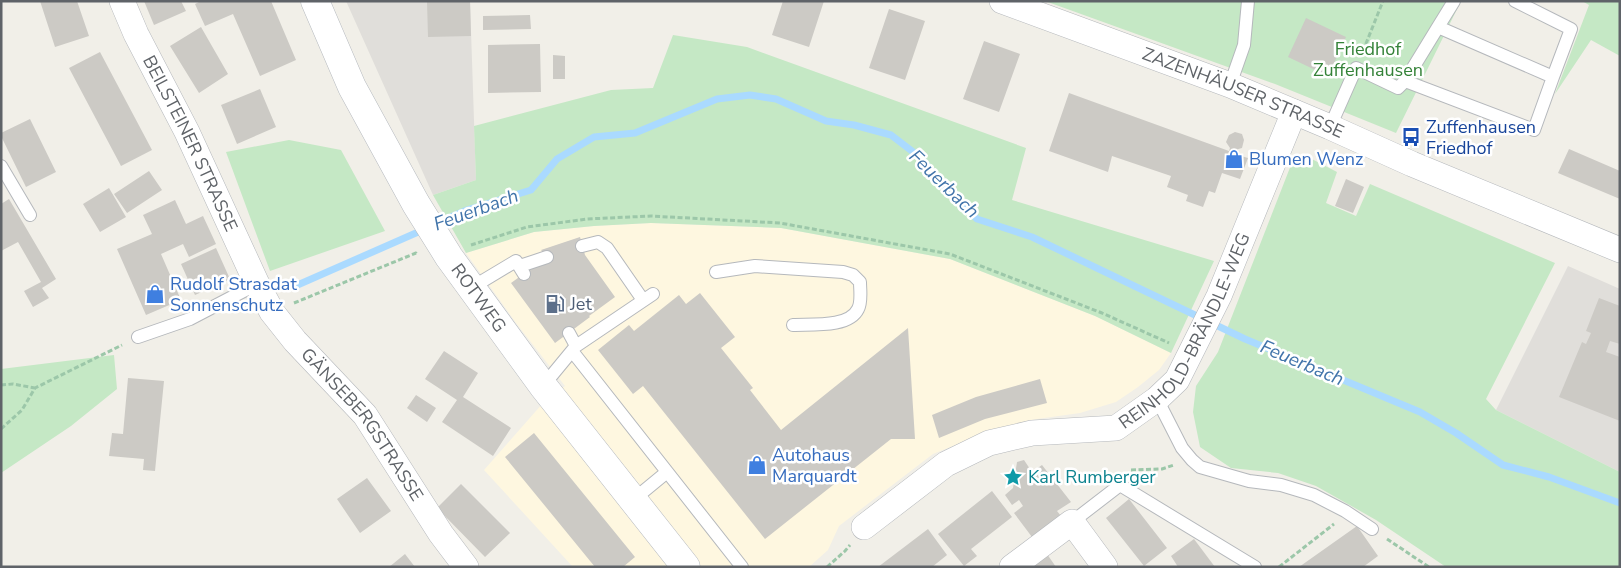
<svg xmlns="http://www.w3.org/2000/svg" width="1621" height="568" viewBox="0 0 1621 568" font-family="'Nunito Sans',sans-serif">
<rect width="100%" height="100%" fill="#f1efe8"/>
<path fill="#fef7e0" d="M651,223L781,228L950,259L1095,316L1171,353L1159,370L1138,387L1116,402L1080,413L1030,420L980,435L933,454L839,526L828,550L809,567H573L484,470L543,403L565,386L516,323L466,253L534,232L594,226Z"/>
<path fill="#e0deda" d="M346,1H470L476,180L433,195Z
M1568,266L1620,289V472L1496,410Z"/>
<path fill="#c5e8c5" d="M1045,1H1461L1396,133L1275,84Z
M1582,1H1620V56L1591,40L1555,94L1589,5Z
M673,35L747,47L1026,148L1012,200L1214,261L1171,353L1095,316L950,259L781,228L651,223L594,226L534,232L466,253L433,195L476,180L474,126L611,90L653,88Z
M289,140L341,150L385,231L270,271L226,152Z
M1306,156L1337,172L1326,203L1356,216L1370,184L1555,263L1486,399L1496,410L1620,472V567H1446L1376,520L1316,486L1278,473L1231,468L1200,447L1193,412L1196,386L1218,352L1291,165Z
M114,355L117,389L71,426L1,473V369Z"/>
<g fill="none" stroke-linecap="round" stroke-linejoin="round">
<path stroke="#aadaff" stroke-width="7" d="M435,224L467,210L531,190L557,159L594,137L635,133L717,99L750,95L776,99L826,121L854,125L891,135L921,158L946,188L977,219L1032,237L1245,339L1420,412L1456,433L1503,465L1549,477L1620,503
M293,287L425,229"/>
</g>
<path fill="#cccac5" d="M40,1H77L89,36L55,47Z
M144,1H181L186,11L154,25Z
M201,1H271L296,60L260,76L233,14L205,26L195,4Z
M427,1H470L471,36L428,37Z
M783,1H824L809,47L772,35Z
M889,9L925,21L905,80L869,68Z
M530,15L531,29L483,30V16Z
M1306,18L1346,37L1328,76L1288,57Z
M201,27L228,74L199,93L170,46Z
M984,41L1020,54L999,112L963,99Z
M540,44L541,92L488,93V45Z
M100,52L152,150L121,166L69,68Z
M553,55L565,56V79H553Z
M260,89L276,127L237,144L221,105Z
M1069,93L1229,151L1230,148L1226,142L1229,135L1235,132L1242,134L1244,140L1242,148L1235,150L1234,154L1248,158L1240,179L1222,173L1215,193L1209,191L1203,207L1186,201L1188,195L1167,187L1171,176L1112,156L1108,172L1049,151Z
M30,119L56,172L26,187L1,136V133Z
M1569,149L1620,171V199L1558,173Z
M149,171L162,190L127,213L114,194Z
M1346,179L1364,187L1353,213L1335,206Z
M109,188L126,217L100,232L83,204Z
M9,199L56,279L42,288L49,298L33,307L24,291L41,282L18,242L1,251V204Z
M175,200L186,224L203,216L216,244L189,257L183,244L161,254L181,300L146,315L117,249L152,234L143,215Z
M580,237L585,255L615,297L589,316L590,317L555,343L511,283L547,257L541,250Z
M216,248L230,279L195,295L181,264Z
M700,293L735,337L721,348L753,388L750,390L781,430L908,328L915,439H891L765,539L643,386L633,394L598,350L629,325L634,331L679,295L686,304Z
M1599,298L1620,306V344L1610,341L1606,352L1620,357V421L1559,397L1582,342L1586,344L1591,333L1586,331Z
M444,351L478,373L463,397L511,428L493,456L442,422L457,400L425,379Z
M128,378L164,381L155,471L143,470L144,459L109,456L112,433L123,434Z
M1040,379L1047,403L985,419L939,438L932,415L976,397Z
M416,395L436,408L427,422L407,408Z
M534,433L635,557L623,567H595L505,457Z
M1024,460L1032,472L1042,465L1071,502L1057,511L1061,516L1032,537L1014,513L1023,506L1019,500L1012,505L1005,495L1013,488L1017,462Z
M367,478L391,511L360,533L337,499Z
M461,484L510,533L485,557L437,508Z
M992,491L1012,517L971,549L977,556L964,566L938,534Z
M1129,499L1167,548L1144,566L1106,518Z
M1357,526L1378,556L1363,567H1299Z
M928,529L947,555L932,567H878Z
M1194,539L1215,567H1178L1171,556Z
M405,554L415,567H389L394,563Z
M1047,554L1056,567H1030Z"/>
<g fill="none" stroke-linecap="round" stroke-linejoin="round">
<g stroke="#b5b8bc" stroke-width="14">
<path id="service" d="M1515,1L1571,29L1553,77
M1438,27L1454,1
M1230,85L1244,45L1248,1
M1330,127L1356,68L1398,88L1405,81L1534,130L1553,77L1438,27L1405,81
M1,166L30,215
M582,246L598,242L607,248L643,300
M520,266L547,257
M716,272L755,266L843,272L853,275L860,282C860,290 862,302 858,309C849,328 811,324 793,325
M471,288L516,261L524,274
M138,337L190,319L257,284
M576,346L653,294
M572,351L742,567
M543,386L576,346L569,333
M1157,399L1182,448L1192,460L1200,467L1249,481L1281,485L1314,495L1345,511L1372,529
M633,500L667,472
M1072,522L1120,485L1255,567"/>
</g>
<g stroke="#b5b8bc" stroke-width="26">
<g id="minor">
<path id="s1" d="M122,1L136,34L187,132L257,284L272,312L295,341L365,415L441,534L466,567"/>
<path id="s2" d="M1002,1L1230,85L1330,127L1412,164L1620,250"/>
<path id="s3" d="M864,527L946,464L989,443L1032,433L1116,428L1157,399L1177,380L1219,296L1294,112"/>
<path d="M1012,567L1072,522L1105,567"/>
</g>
</g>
<g stroke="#b6babf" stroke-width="29">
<g id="secondary">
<path id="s4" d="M315,1L352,87L416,204L449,257L543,386L686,567"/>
</g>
</g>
<path stroke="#9cc7a9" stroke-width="3" stroke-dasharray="5 2.5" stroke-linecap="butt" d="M1363,51L1383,1
M471,245L527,227L587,219L651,216L780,223L950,254L1102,313L1169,343
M294,303L416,253L418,255
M1,385L13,384L35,388
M1,429L22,410L35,388L122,345
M1131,470L1162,469L1174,465
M1387,539L1429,567
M827,567L845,551L850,545
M1279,567L1334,524"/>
<use href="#service" stroke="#fff" stroke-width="12"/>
<use href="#minor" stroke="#fff" stroke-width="25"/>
<use href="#secondary" stroke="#fff" stroke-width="28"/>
</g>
<defs>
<g id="bus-bare" transform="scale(1.5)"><path d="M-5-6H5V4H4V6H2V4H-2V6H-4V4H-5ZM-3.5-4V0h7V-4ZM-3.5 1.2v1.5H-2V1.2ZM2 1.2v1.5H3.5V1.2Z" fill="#1a4fb4" stroke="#fff" stroke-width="2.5" paint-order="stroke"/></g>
<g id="shop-bare" transform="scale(1.5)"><path d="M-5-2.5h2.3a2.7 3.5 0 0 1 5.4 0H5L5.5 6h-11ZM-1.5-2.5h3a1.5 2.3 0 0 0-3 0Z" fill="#3f7fe0" stroke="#fff" stroke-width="2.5" paint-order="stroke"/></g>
<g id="fuel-bare" transform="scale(1.5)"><path d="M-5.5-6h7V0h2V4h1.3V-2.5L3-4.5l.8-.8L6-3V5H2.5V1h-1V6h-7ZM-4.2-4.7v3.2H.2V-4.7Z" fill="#5c6f8a" stroke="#fff" stroke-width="2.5" paint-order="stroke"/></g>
<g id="sight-bare" transform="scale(1.5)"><path d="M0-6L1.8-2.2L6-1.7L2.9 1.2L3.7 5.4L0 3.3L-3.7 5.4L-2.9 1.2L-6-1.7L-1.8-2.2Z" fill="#0f9aa8" stroke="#fff" stroke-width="2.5" paint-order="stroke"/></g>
</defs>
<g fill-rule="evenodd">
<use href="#bus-bare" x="1411" y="137"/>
<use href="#shop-bare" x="1234" y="159"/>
<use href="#shop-bare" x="155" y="294"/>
<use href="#fuel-bare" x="555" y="304"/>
<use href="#shop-bare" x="757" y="465"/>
<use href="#sight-bare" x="1013" y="477"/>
</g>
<g text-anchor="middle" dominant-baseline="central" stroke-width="5" stroke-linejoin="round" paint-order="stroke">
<g font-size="18" fill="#348238" stroke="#fff">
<text x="1368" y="49">Friedhof<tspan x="1368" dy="21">Zuffenhausen</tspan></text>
</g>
<g font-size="18" fill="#5f6368" stroke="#fff">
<text stroke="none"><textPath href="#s2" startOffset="258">ZAZENHÄUSER STRASSE</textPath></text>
<text stroke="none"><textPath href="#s1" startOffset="158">BEILSTEINER STRASSE</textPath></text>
<text stroke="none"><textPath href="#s4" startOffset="340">ROTWEG</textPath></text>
<text stroke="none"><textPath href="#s3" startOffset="402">REINHOLD-BRÄNDLE-WEG</textPath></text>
<text stroke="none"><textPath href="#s1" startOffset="490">GÄNSEBERGSTRASSE</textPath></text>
</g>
<g font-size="18" fill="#164399" stroke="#fff" text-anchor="start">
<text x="1426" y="127">Zuffenhausen<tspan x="1426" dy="21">Friedhof</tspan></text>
</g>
<g font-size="18" fill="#366cbe" stroke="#fff" text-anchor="start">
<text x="1249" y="159">Blumen Wenz</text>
<text x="170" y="284">Rudolf Strasdat<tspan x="170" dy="21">Sonnenschutz</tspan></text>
<text x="772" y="455">Autohaus<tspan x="772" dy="21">Marquardt</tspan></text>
</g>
<g font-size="18" fill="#4e5e75" stroke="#fff" text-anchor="start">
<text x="570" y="304">Jet</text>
</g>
<g font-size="18" fill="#0d838f" stroke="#fff" text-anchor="start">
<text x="1028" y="477">Karl Rumberger</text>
</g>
<g font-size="19" font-style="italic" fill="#4174aa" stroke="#fff">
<text transform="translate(944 184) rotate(44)">Feuerbach</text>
<text transform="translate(476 210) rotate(-20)">Feuerbach</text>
<text transform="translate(1302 363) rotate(23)">Feuerbach</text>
</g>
</g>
<rect width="1621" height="568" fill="none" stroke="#5f6368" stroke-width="5"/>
</svg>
